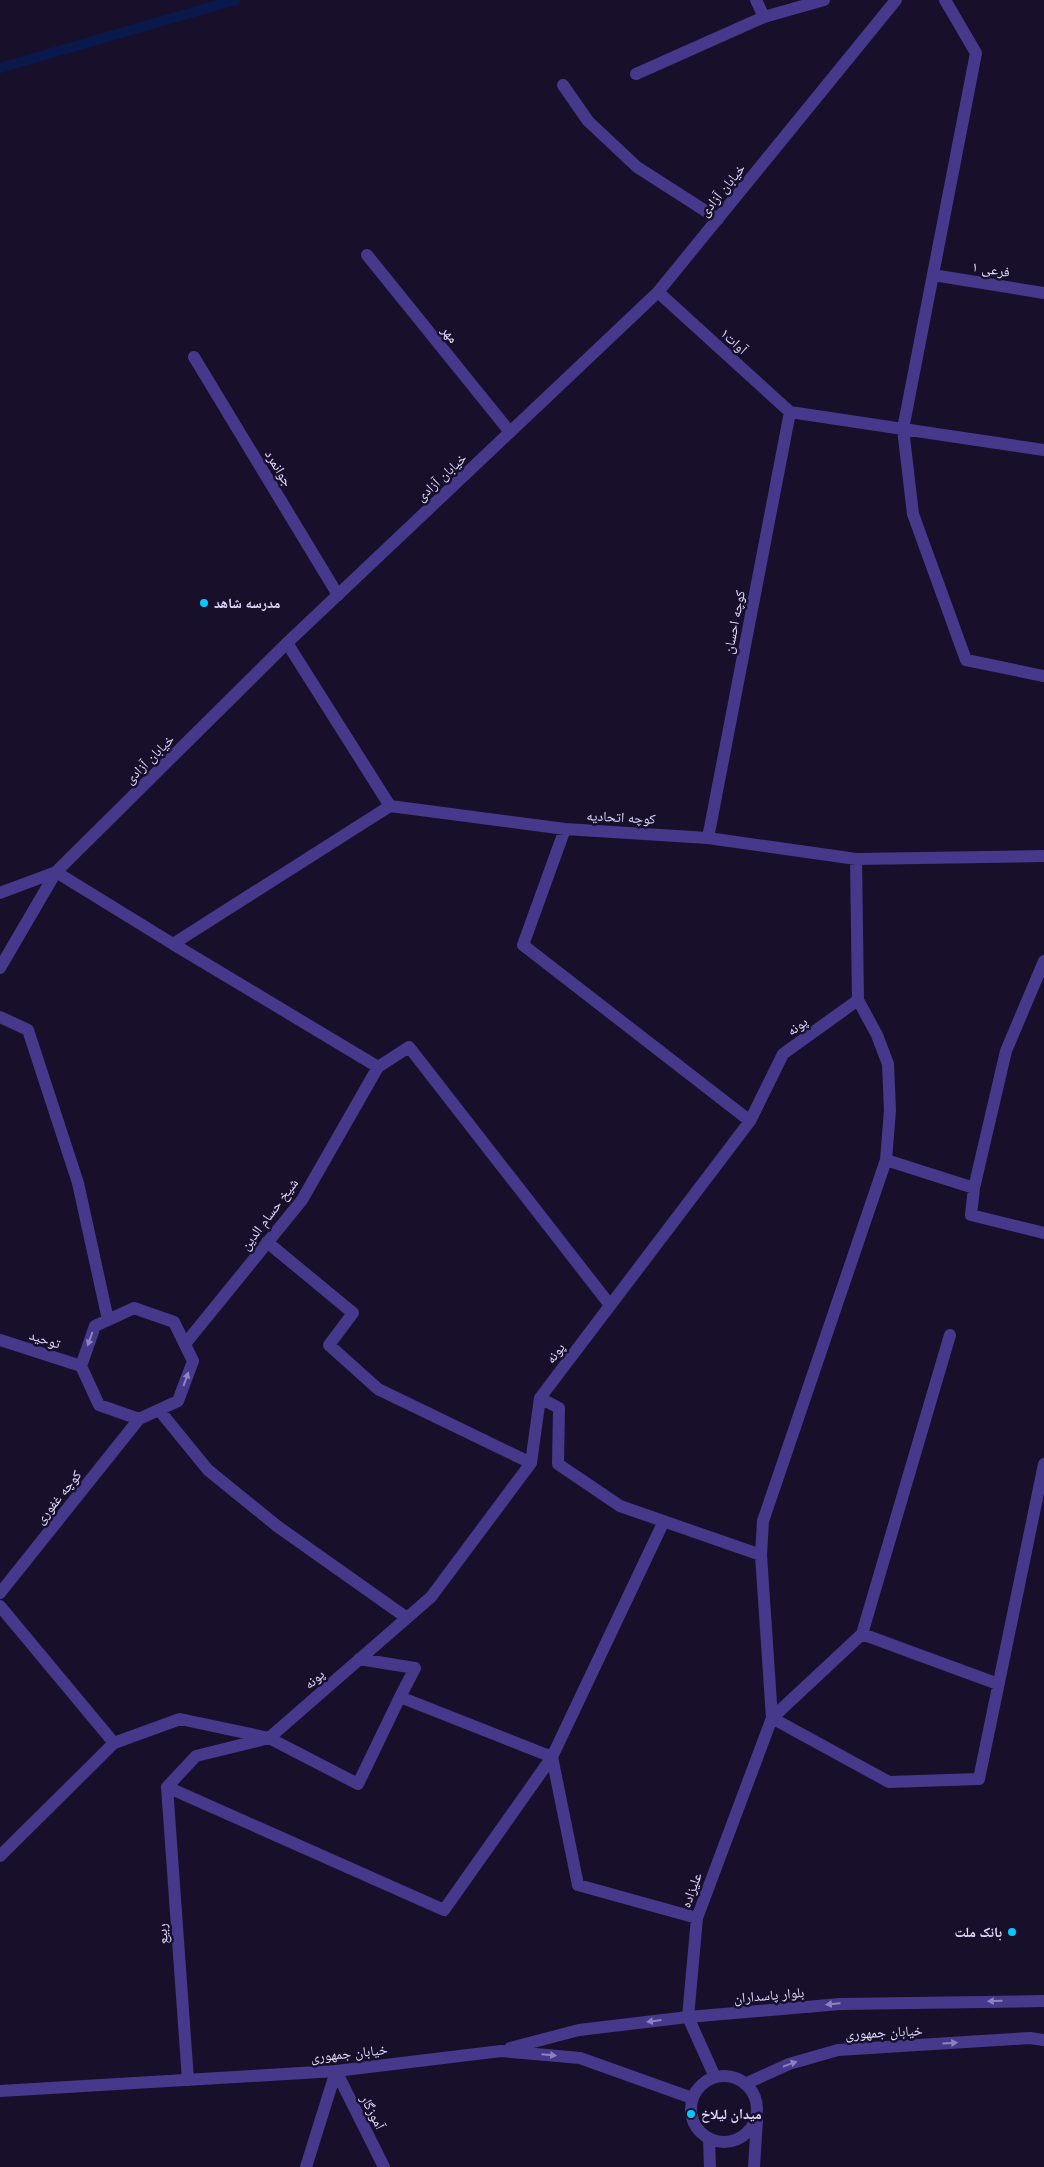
<svg xmlns="http://www.w3.org/2000/svg" width="1044" height="2167" viewBox="0 0 1044 2167" font-family="'PT Sans','Noto Naskh Arabic',sans-serif">
<rect width="100%" height="100%" fill="#18102b"/>
<g fill="none" stroke-linecap="round" stroke-linejoin="round">
<path stroke="#09194b" stroke-width="10" d="M0,68L235,0"/>
<path stroke="#46398c" stroke-width="12" d="M756,0L764,17
M636,74L764,17L824,0
M563,85L588,121L637,167L718,219
M367,255L510,432
M933,275L1044,293
M658,292L790,412
M194,357L338,595
M790,412L903,429L976,53L945,0
M1044,450L903,429L913,514L966,660L1044,676
M287,643L390,806L565,829L708,838L856,859L1044,856
M565,829L523,945L750,1121
M708,838L790,412
M0,893L56,872L173,944L390,806
M173,944L378,1067
M858,1000L877,1035L888,1064L890,1110L886,1160
M0,1017L28,1030L78,1183L108,1320
M974,1188L971,1215L1044,1233
M267,1242L353,1313L329,1345L378,1389L531,1463
M0,1340L81,1366
M185,1344L302,1200L378,1067L409,1047L610,1305
M540,1398L559,1408L558,1464L620,1506L761,1555
M159,1410L208,1470L277,1526L407,1618
M0,1593L139,1419L178,1401L193,1361L174,1322L134,1308L95,1326L81,1366L99,1405L139,1419
M0,1606L114,1743
M862,1634L950,1335
M359,1659L415,1668L400,1697
M772,1718L889,1782L979,1779L1044,1464
M772,1718L862,1634L998,1684
M552,1757L578,1885L697,1918
M167,1787L196,1756L269,1738L431,1597L531,1463L540,1398L750,1121L783,1054L858,1000L856,859
M167,1787L444,1910L552,1757
M167,1787L188,2080
M0,1856L114,1743L180,1719L269,1738L358,1784L400,1697L552,1757L664,1521
M336,2071L384,2167
M715,2077L688,2017L697,1918L772,1718L761,1555L763,1521L886,1160L974,1188L1006,1051L1044,961
M306,2167L336,2071"/>
<path stroke="#46398c" stroke-width="12" d="M0,968L56,872L287,643L658,292L896,0
M510,2048L579,2030L688,2017L840,2004L1044,2001
M691 2109a33 33 0 1 1 66 0a33 33 0 1 1-66 0Z
M745,2084L789,2064L838,2050L1030,2038L1044,2040
M0,2091L336,2071L501,2051L580,2058L692,2098
M709,2139L710,2167
M754,2167L757,2120"/>
</g>
<defs><path id="oneway-solid" d="M-6-.8H1V-3.2L6.5 0L1 3.2V.8H-6Z" transform="scale(1.25)"/></defs>
<g fill="#8d81c0">
<use href="#oneway-solid" transform="translate(90 1339) rotate(110)"/>
<use href="#oneway-solid" transform="translate(186 1379) rotate(-70)"/>
<use href="#oneway-solid" transform="translate(995 2001) rotate(179)"/>
<use href="#oneway-solid" transform="translate(833 2004) rotate(175)"/>
<use href="#oneway-solid" transform="translate(654 2021) rotate(173)"/>
<use href="#oneway-solid" transform="translate(950 2043) rotate(-3)"/>
<use href="#oneway-solid" transform="translate(549 2055) rotate(5)"/>
<use href="#oneway-solid" transform="translate(790 2064) rotate(-20)"/>
</g>
<g fill="#06c7ff" stroke="#18102b" stroke-width="2">
<circle cx="204" cy="603" r="5"/>
<circle cx="1012" cy="1932" r="5"/>
<circle cx="691" cy="2114" r="5"/>
</g>
<g text-anchor="middle" dominant-baseline="central" stroke-width="5" stroke-linejoin="round" paint-order="stroke">
<g font-size="14" fill="#e3daff" stroke="#18102b">
<text transform="translate(722 190) rotate(-51)">خیابان آزادی</text>
<text transform="translate(991 269) rotate(9)">فرعی ۱</text>
<text transform="translate(450 334) rotate(51)">مهر</text>
<text transform="translate(734 341) rotate(42)">آوات۱</text>
<text transform="translate(279 468) rotate(59)">جوانمرد</text>
<text transform="translate(441 477) rotate(-43)">خیابان آزادی</text>
<text transform="translate(734 622) rotate(-79)">کوچه احسان</text>
<text transform="translate(149 759) rotate(-45)">خیابان آزادی</text>
<text transform="translate(621 817) rotate(3)">کوچه اتحادیه</text>
<text transform="translate(797 1026) rotate(-36)">پونه</text>
<text transform="translate(269 1214) rotate(-53)">شیخ حسام الدین</text>
<text transform="translate(45 1339) rotate(18)">توحید</text>
<text transform="translate(555 1353) rotate(-53)">پونه</text>
<text transform="translate(58 1497) rotate(-51)">کوچه غفوری</text>
<text transform="translate(314 1679) rotate(-41)">پونه</text>
<text transform="translate(691 1890) rotate(-70)">علیزاده</text>
<text transform="translate(162 1934) rotate(-94)">ربیع</text>
<text transform="translate(769 1995) rotate(-5)">بلوار پاسداران</text>
<text transform="translate(884 2032) rotate(-3)">خیابان جمهوری</text>
<text transform="translate(349 2053) rotate(-6)">خیابان جمهوری</text>
<text transform="translate(373 2112) rotate(63)">آموزگار</text>
</g>
<g font-size="14" font-weight="bold" fill="#e3daff" stroke="#18102b" text-anchor="start">
<text x="214" y="603">مدرسه شاهد</text>
<text x="1002" y="1932" text-anchor="end">بانک ملت</text>
<text x="701" y="2114">میدان لیلاخ</text>
</g>
</g>
</svg>
